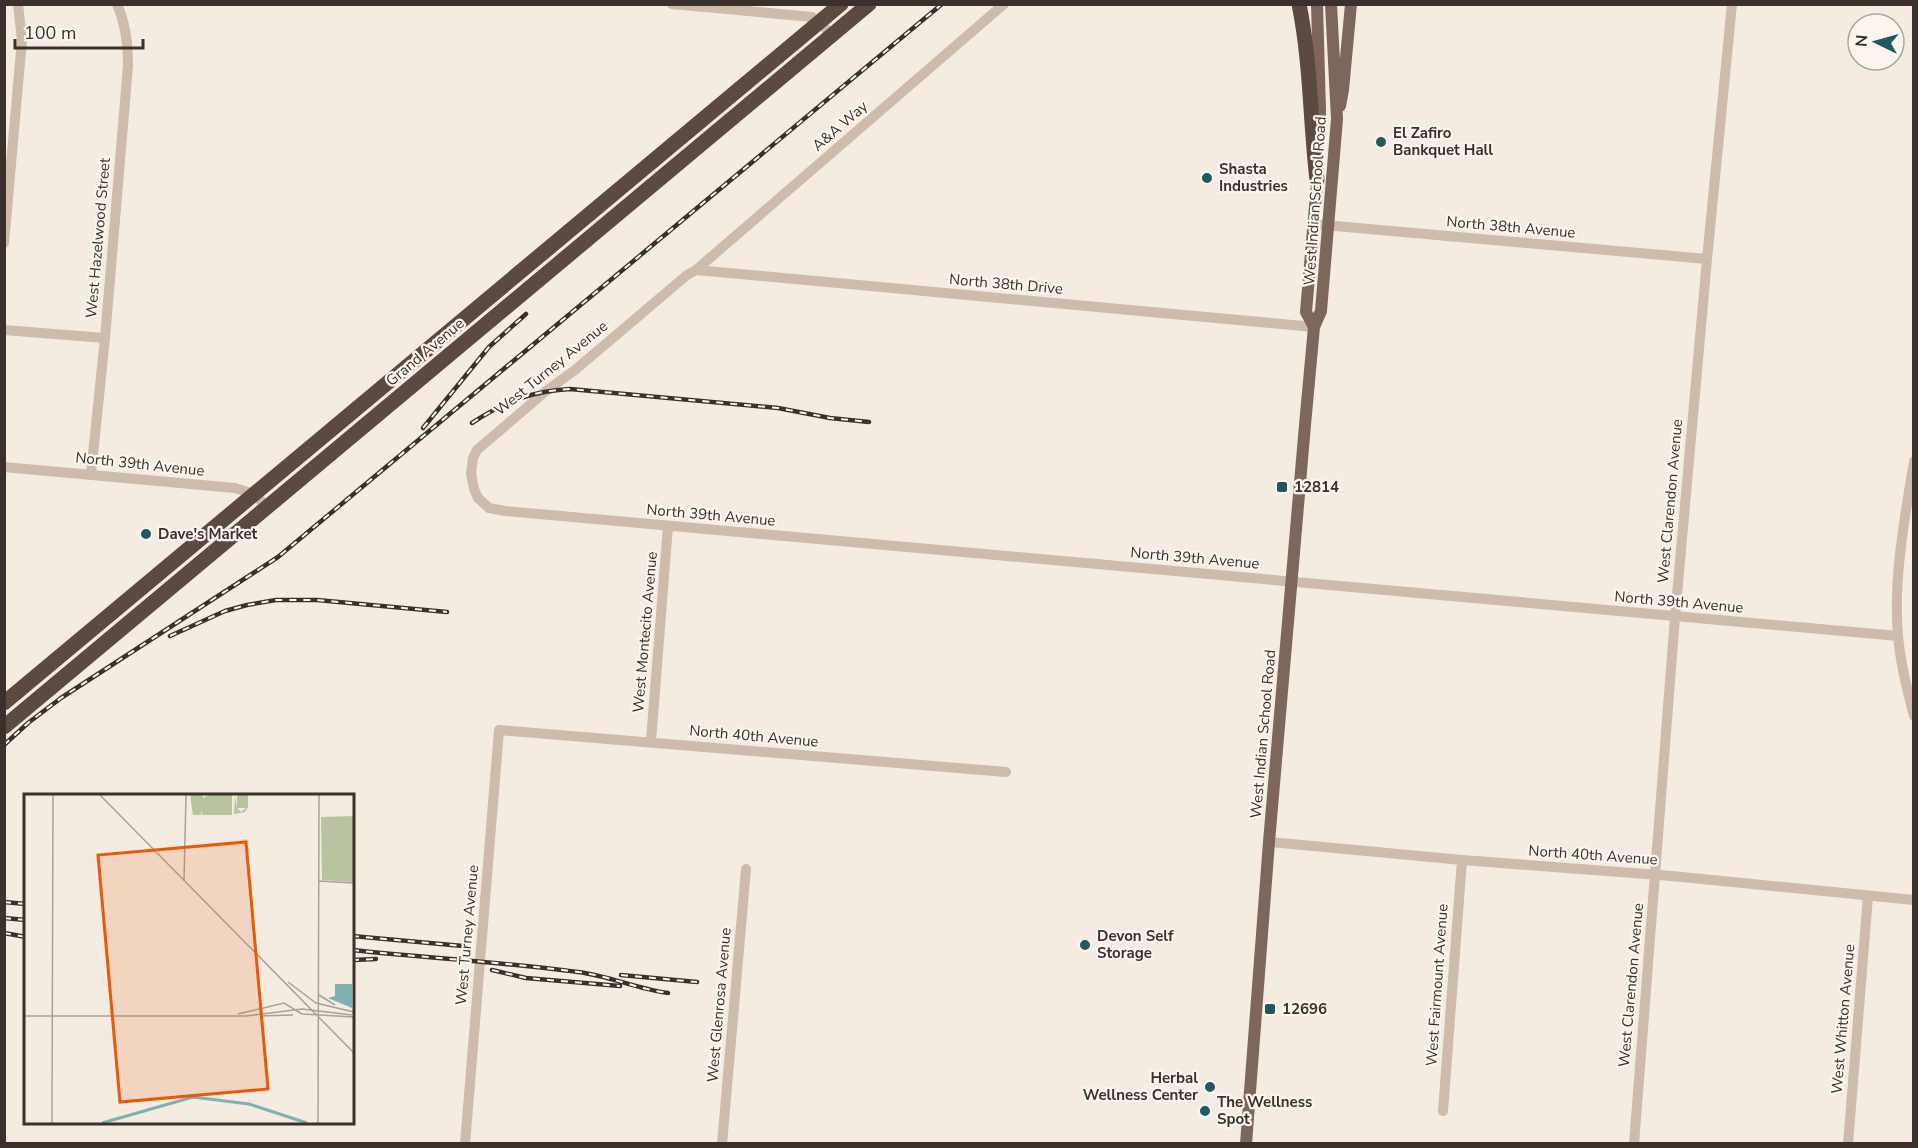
<svg xmlns="http://www.w3.org/2000/svg" width="1918" height="1148" viewBox="0 0 1918 1148" font-family="'Nunito Sans',sans-serif">
<rect width="100%" height="100%" fill="#f4ebe1"/>
<g fill="none" stroke-linecap="round" stroke-linejoin="round">
<path stroke="#cdbbac" stroke-width="10" d="M672,4L812,17L819,22L832,35
M1004,4L696,270L687,275L575,370L546,391L477,450L473,458L471,473L474,489L478,498L489,508L505,511L1898,636
M1313,224L1707,259
M4,243L22,40L18,4
M696,270L1314,327
M4,330L105,338
M1914,461C1905,516 1893,579 1898,635C1900,662 1907,690 1914,716
M4,467L235,488L254,494L267,507
M91,474L105,338L128,66C128,44 126,25 117,4
M651,741L668,526
M1269,842L1462,860L1672,876L1914,900
M1443,1111L1462,860
M465,1144L499,730L1006,772
M722,1144L746,869
M1634,1144L1675,617L1707,259L1732,4
M1848,1144L1868,896"/>
<path stroke="#7d675c" stroke-width="12" d="M1317,4L1320,110V141
M1340,106L1343,90L1351,4
M1314,327L1306,312L1318,171
M1246,1144L1269,842L1305,425L1314,327L1321,311L1337,119L1331,4"/>
<path stroke="#5c4a42" stroke-width="15" d="M1299,4C1311,63 1310,121 1317,180
M4,703L841,4
M4,727L869,4"/>
<g stroke="#3b302b" stroke-width="4.5">
<path id="rail" d="M472,423C504,402 531,391 570,389L778,408L830,418L869,422
M423,428L489,347L526,314
M170,636L225,611L247,605L276,600H317L447,612
M4,745L28,723L61,698L278,557L942,4
M4,902L26,904
M4,918L26,920
M4,933L26,937
M352,936L463,946
M352,950C428,958 503,962 578,972C610,976 637,989 668,993
M352,960L376,959
M492,970L526,978L620,986
M621,975L697,982"/>
</g>
<use href="#rail" stroke="#fbf5ee" stroke-width="2" stroke-dasharray="7" stroke-linecap="butt"/>
</g>
<g fill="#1f5a5e" stroke="#fbf5ee" stroke-width="2">
<circle cx="1381" cy="142" r="6"/>
<circle cx="1207" cy="178" r="6"/>
<rect x="1276" y="481" width="12" height="12" rx="3"/>
<circle cx="146" cy="534" r="6"/>
<circle cx="1085" cy="945" r="6"/>
<rect x="1264" y="1003" width="12" height="12" rx="3"/>
<circle cx="1210" cy="1087" r="6"/>
<circle cx="1205" cy="1111" r="6"/>
</g>
<g text-anchor="middle" dominant-baseline="central" stroke-width="4.5" stroke-linejoin="round" paint-order="stroke">
<g font-size="15" fill="#3b302b" stroke="#fbf5ee">
<text transform="translate(840 126) rotate(-41)">A&amp;A Way</text>
<text transform="translate(1315 201) rotate(-86)">West Indian School Road</text>
<text transform="translate(1511 227) rotate(5)">North 38th Avenue</text>
<text transform="translate(98 238) rotate(-85)">West Hazelwood Street</text>
<text transform="translate(1006 284) rotate(5)">North 38th Drive</text>
<text transform="translate(425 352) rotate(-40)">Grand Avenue</text>
<text transform="translate(551 368) rotate(-39)">West Turney Avenue</text>
<text transform="translate(140 464) rotate(6)">North 39th Avenue</text>
<text transform="translate(1670 501) rotate(-85)">West Clarendon Avenue</text>
<text transform="translate(711 515) rotate(5)">North 39th Avenue</text>
<text transform="translate(1195 558) rotate(5)">North 39th Avenue</text>
<text transform="translate(1679 602) rotate(5)">North 39th Avenue</text>
<text transform="translate(645 632) rotate(-85)">West Montecito Avenue</text>
<text transform="translate(1263 734) rotate(-85)">West Indian School Road</text>
<text transform="translate(754 736) rotate(5)">North 40th Avenue</text>
<text transform="translate(1593 855) rotate(4)">North 40th Avenue</text>
<text transform="translate(467 935) rotate(-85)">West Turney Avenue</text>
<text transform="translate(1437 985) rotate(-86)">West Fairmount Avenue</text>
<text transform="translate(1631 985) rotate(-85)">West Clarendon Avenue</text>
<text transform="translate(719 1005) rotate(-85)">West Glenrosa Avenue</text>
<text transform="translate(1843 1019) rotate(-85)">West Whitton Avenue</text>
</g>
<g font-size="15" font-weight="bold" fill="#3b302b" stroke="#fbf5ee" text-anchor="start">
<text x="1393" y="133">El Zafiro<tspan x="1393" dy="17">Bankquet Hall</tspan></text>
<text x="1219" y="169">Shasta<tspan x="1219" dy="17">Industries</tspan></text>
<text x="1294" y="487">12814</text>
<text x="158" y="534">Dave's Market</text>
<text x="1097" y="936">Devon Self<tspan x="1097" dy="17">Storage</tspan></text>
<text x="1282" y="1009">12696</text>
<text x="1198" y="1078" text-anchor="end">Herbal<tspan x="1198" dy="17">Wellness Center</tspan></text>
<text x="1217" y="1102">The Wellness<tspan x="1217" dy="17">Spot</tspan></text>
</g>
</g>
<g transform="translate(24 794)">
<rect width="330" height="330" fill="#f4ebe1"/>
<path d="M166,1H179V4L184,1H208V21H178L177,16V21H169ZM211,1L213,14L217,18L222,14H213V1H224V13L221,18L210,20ZM330,22V88L298,86L297,23Z" fill="#b8c4a0"/>
<path d="M311,190H328V214L304,204L311,202Z" fill="#7fb0b2"/>
<path fill="none" stroke="#7fb0b2" stroke-width="3" d="M78,329L169,303L225,310L283,329"/>
<path fill="none" stroke="#aaa098" stroke-width="1.5" d="M76,1L330,259M160,87L162,1M295,87L330,89M264,188L292,209L330,218M295,201L311,211M214,220L260,209L278,220L330,223M0,222H222L278,215L328,221M236,222L269,221M28,329L29,1M294,329L295,1"/>
<path fill="#e8590c" fill-opacity="0.15" stroke="#e8590c" stroke-width="3" d="M222,48L244,295L96,308L74,61Z"/>
<rect width="330" height="330" fill="none" stroke="#3b302b" stroke-width="3"/>
</g>
<rect width="1918" height="1148" fill="none" stroke="#3b302b" stroke-width="12"/>
<g transform="translate(1876 42) rotate(275)"><circle r="28" fill="#fbf5ee" stroke="#aea6a0" stroke-width="1.5"/>
<path d="M0-4.5L10 22L0 15L-10 22Z" fill="#1f5a5e"/>
<text y="-9" font-size="16" font-weight="bold" text-anchor="middle" fill="#3b302b">N</text>
</g>
<path d="M15 39v9h128v-9" fill="none" stroke="#3b302b" stroke-width="3"/>
<text x="24" y="39" font-size="18" fill="#3b302b" stroke="#fbf5ee" stroke-width="4.5" paint-order="stroke">100 m</text>
</svg>
